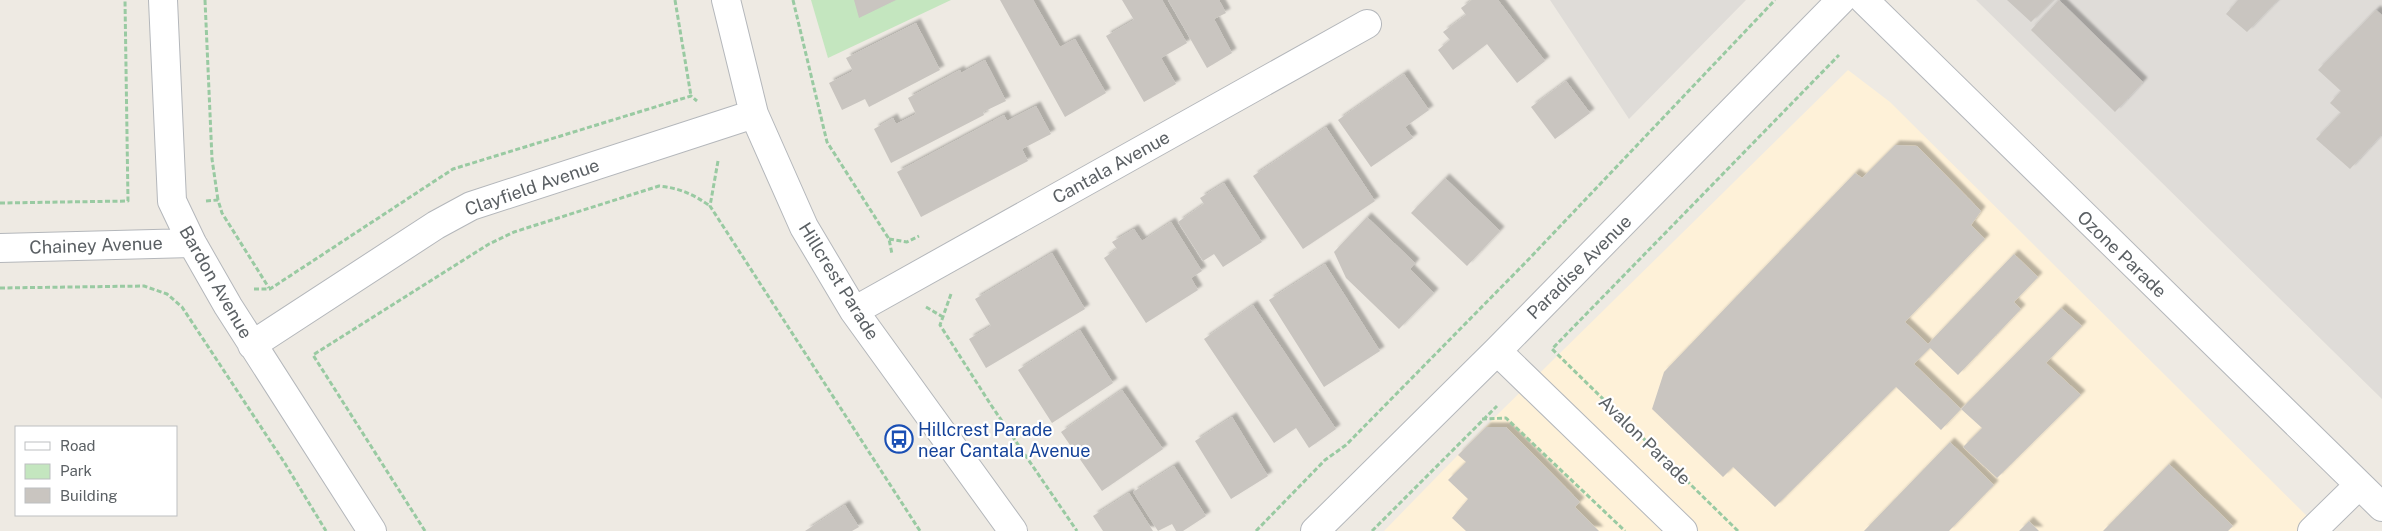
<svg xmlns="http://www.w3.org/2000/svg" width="2382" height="531" viewBox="0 0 2382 531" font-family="'Public Sans',sans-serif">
<defs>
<filter id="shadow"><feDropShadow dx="4.5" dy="-4.5" stdDeviation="1" flood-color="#0004"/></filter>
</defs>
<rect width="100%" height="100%" fill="#eeeae3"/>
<path fill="#fef1d8" d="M1848,70L1890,102L2322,531H1384L1495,417Z"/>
<path fill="#dfdcd8" d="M1550,0H1746L1629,119Z
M1976,0H2382V399L2331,349Z"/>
<path fill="#c4e6bf" d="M811,0H951L828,58Z"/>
<path fill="#c9c5c0" filter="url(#shadow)" d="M854,0H896L859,18Z
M1000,0H1033L1060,47L1075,39L1106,93L1065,117Z
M1122,0H1162L1187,43L1161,58L1176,84L1144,102L1106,36L1134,20Z
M1168,0H1219L1226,13L1214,19L1232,53L1207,68Z
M1472,0H1498L1545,61L1517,83L1487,44L1453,70L1438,50L1450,40L1443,32L1466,15L1461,8Z
M2007,0H2053L2031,22Z
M2059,0L2143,82L2115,112L2031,30Z
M2238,0H2278L2247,32L2226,14Z
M2376,10L2382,15V134L2350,169L2316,139L2341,113L2330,103L2341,91L2318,70Z
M916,23L940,70L869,107L865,99L842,110L829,83L853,71L846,58Z
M985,60L1006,101L983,112L984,115L891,163L874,129L893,118L896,124L916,114L908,98L960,70L961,73Z
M1404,74L1429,110L1405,127L1413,138L1371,167L1338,120Z
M1566,81L1590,113L1555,139L1531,107Z
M1036,106L1051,134L1022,149L1028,161L921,217L897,172L1004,115L1007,121Z
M1326,127L1375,201L1303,249L1253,176Z
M1895,145L1917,146L1981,211L1971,225L1985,239L1905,322L1928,344L2014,254L2038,277L2014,302L2021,309L1958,375L1930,348L1914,364L1961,409L2061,308L2082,326L2046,363L2081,395L1997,478L1963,447L1982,428L1961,409L1941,430L1896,387L1775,507L1733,467L1723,477L1652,409L1664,372L1855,173L1862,178Z
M1445,178L1500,231L1467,266L1411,213Z
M1224,183L1262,242L1223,267L1214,254L1203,261L1178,222L1204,204L1200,198Z
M1367,217L1415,263L1410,269L1434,293L1399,329L1346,278L1334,252Z
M1171,222L1202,271L1191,278L1198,290L1146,323L1104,258L1117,249L1112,242L1134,229L1142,241Z
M1052,253L1085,309L986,368L969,339L991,326L975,299Z
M1325,264L1380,351L1324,387L1269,300Z
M1253,305L1336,429L1309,448L1296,428L1274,443L1204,339Z
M1080,330L1113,383L1052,423L1018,370Z
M1122,390L1163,449L1102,491L1061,432Z
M1232,417L1268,476L1231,499L1195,441Z
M1486,427H1506L1580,502L1575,507L1599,531H1466L1452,518L1468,499L1448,480L1466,462L1458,455Z
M1950,442L1994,485L1949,531H1864Z
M2169,464L2233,526L2228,531H2103Z
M1174,466L1206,516L1183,531H1176L1172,524L1158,531L1133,492Z
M1129,493L1153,531H1103L1093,516Z
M845,505L859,527L852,531H805Z
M2029,521L2039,531H2019Z"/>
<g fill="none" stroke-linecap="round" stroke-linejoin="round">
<g stroke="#b4b7bb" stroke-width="30">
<path id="minor" d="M163,0L172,201L192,243L228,306L372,531
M726,0L754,114L804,227L854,311L1013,531
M1864,0L2382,507
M0,248L192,243
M854,311L1367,24
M252,345L436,225L471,206L754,114
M1497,351L1683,531
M1315,531L1497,351L1841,0
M2312,531L2359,485"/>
</g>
<path stroke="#99caa2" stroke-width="3" stroke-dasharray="5 2.5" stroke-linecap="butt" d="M205,0L212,159L218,200
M675,0L691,96
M793,0L827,142L889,239L892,254
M718,161L710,206L920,531
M206,201L218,200L222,213L269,288
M0,203L128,201L125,0
M889,239L907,242L919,236
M0,288L144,286L167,294L182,307L284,462L326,531
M254,289H270L453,169L691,96L697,101
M951,294L940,325L991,405L1077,531
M926,307L943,317
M1482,419L1506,418L1625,531
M425,531L313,355L489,244L514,232L659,186C679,188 693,194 710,206
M1256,531L1325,460L1346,445L1527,261L1775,0
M1372,531L1497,406
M1738,531L1552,349L1839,55"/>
<use href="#minor" stroke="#fff" stroke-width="28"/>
</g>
<defs>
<g id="bus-ring" transform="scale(1.4375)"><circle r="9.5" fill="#fff" stroke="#1a4fb4" stroke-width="1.5"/><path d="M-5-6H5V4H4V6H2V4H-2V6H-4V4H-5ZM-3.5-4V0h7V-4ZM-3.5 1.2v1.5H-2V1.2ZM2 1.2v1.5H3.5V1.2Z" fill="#1a4fb4"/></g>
</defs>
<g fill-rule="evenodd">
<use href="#bus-ring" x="899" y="439"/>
</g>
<g text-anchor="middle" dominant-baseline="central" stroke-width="4.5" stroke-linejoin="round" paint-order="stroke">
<g font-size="18" fill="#5b6064" stroke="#fff">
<text transform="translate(1111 167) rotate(-29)">Cantala Avenue</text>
<text transform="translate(532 187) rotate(-19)">Clayfield Avenue</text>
<text transform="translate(96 245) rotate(-2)">Chainey Avenue</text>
<text transform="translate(2122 254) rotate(44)">Ozone Parade</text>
<text transform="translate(1579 267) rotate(-45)">Paradise Avenue</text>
<text transform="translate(839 281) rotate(58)">Hillcrest Parade</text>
<text transform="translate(216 282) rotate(60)">Bardon Avenue</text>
<text transform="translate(1645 440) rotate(44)">Avalon Parade</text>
</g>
<g font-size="18" fill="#164399" stroke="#fff" text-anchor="start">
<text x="918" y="429">Hillcrest Parade<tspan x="918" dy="21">near Cantala Avenue</tspan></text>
</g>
</g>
<rect x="15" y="426" width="162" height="90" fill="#ffffff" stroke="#bdbfc1"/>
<rect x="25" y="442" width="25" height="8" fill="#ffffff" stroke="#bdbfc1"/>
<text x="60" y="451" font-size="15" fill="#5b6064">Road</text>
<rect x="25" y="464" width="25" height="15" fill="#c4e6bf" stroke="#bdbfc1"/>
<text x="60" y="476" font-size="15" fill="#5b6064">Park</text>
<rect x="25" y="488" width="25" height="15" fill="#c9c5c0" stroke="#bdbfc1"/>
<text x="60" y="501" font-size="15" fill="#5b6064">Building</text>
</svg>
